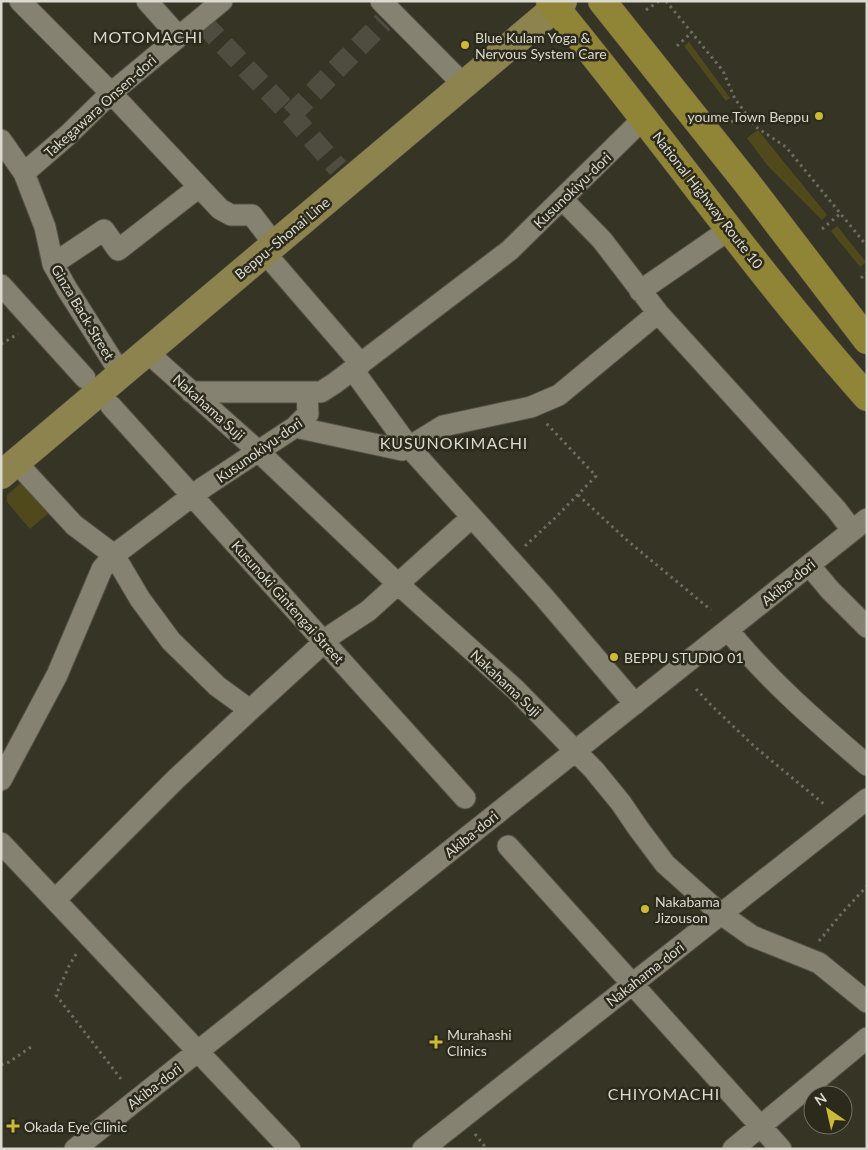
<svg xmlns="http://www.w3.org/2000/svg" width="868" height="1150" viewBox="0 0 868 1150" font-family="Lato,sans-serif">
<rect width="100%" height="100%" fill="#363425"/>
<path fill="#4f491c" d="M689,42L730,98L726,101L684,46Z
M758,130L827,215L822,220L767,165L747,138Z
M837,226L866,262L860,267L831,231Z
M23,481L50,512L30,529L7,502V495Z"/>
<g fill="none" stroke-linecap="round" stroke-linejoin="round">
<path stroke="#4f4d3f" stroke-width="21" stroke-dasharray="21 11" stroke-linecap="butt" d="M202,22L291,115L338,168
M291,115L383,22"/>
<g stroke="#535044" stroke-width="23">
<path id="minor" d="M20,1L111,93L220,209L231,215H252L275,245
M147,1L178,36
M381,1L464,85
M1,140L24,173L45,227L53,264L67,289L121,374
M24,173L68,135L111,93L222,1
M563,200L602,240L658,313L836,509L852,530
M265,253L361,364
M53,264L104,230L118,250L199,187
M1,285L85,378
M640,291L730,229
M147,352L258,451L398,584L516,690L594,770L621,803L638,828L665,864L721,914L752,936L819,963L867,1002
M353,370L409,447L443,426L531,407L559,395L658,313
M191,392H307
M111,406L465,798
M295,427L402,450L409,447L543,596L635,704
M16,462L74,525L114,555L140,599L171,641L217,686L250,710
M809,565L830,590L867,627
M728,630C768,680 818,723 867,765
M1,780L57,675L102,569L114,555L204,487L295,427L308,414L307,392H321L335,383L510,250L644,118
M1,843L290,1149
M508,846L781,1149
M55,900L176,779L250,710L333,634L368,611L472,517
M75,1149L867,519
M423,1149L867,799
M733,1149L867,1038"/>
</g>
<g stroke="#535044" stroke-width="29">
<path id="major" d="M1,475L563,1"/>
</g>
<g stroke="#535044" stroke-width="29">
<path id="highway" d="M550,1C658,131 755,271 867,397
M602,1L747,183L867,340"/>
</g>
<path stroke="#6f6d60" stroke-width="3" stroke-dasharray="2.5 4" stroke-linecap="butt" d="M666,1L723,71L735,99L756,127L786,147L867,246
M646,10L659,1
M677,46L691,33
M731,122L745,113
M822,229L840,214
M861,278L867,273
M1,344L18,334
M578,495L629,542L711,610
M525,546L555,518L596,476L546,423
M696,689L711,705L755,747L825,805
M819,941L842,913L867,886
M76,954L69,966L56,995L121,1079
M1,1065L9,1062L31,1047
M475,1134L487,1149"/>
<use href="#minor" stroke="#858271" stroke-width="21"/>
<use href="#major" stroke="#8c834e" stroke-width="28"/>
<use href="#highway" stroke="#908436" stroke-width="28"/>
</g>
<g fill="#ccb938" stroke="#2c2a1b" stroke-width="2">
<circle cx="465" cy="45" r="5"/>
<circle cx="819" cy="116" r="5"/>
<circle cx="614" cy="657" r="5"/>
<circle cx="645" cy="909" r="5"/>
<path d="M433.5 1034.5h5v5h5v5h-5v5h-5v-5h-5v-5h5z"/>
<path d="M10.5 1118.5h5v5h5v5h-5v5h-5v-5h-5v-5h5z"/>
</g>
<g text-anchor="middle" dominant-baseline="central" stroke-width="5" stroke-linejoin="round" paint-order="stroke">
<g font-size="14" fill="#dbd9d0" stroke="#2c2a1b" text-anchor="start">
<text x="475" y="37">Blue Kulam Yoga &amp;<tspan x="475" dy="16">Nervous System Care</tspan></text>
<text x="809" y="116" text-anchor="end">youme Town Beppu</text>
<text x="624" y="657">BEPPU STUDIO 01</text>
<text x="655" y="901">Nakabama<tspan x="655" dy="16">Jizouson</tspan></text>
<text x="447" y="1034">Murahashi<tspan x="447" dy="16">Clinics</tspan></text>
<text x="24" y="1126">Okada Eye Clinic</text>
</g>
<g font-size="14" fill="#dbd9d0" stroke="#2c2a1b">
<text transform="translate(100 106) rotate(-42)">Takegawara Onsen-dori</text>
<text transform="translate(572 190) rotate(-44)">Kusunokiyu-dori</text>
<text transform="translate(708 200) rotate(52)">National Highway Route 10</text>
<text transform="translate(282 238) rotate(-40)">Beppu–Shonai Line</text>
<text transform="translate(83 312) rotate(59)">Ginza Back Street</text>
<text transform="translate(209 407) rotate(42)">Nakahama Suji</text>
<text transform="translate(259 450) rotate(-35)">Kusunokiyu-dori</text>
<text transform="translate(788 582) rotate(-39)">Akiba-dori</text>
<text transform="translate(288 602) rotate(48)">Kusunoki Gintengai Street</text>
<text transform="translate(506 683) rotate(43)">Nakahama Suji</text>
<text transform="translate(471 834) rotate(-39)">Akiba-dori</text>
<text transform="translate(645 974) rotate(-38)">Nakahama-dori</text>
<text transform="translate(154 1086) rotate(-38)">Akiba-dori</text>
</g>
<g font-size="16" letter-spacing="1" fill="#dbd9d0" stroke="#2c2a1b">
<text x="148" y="36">MOTOMACHI</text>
<text x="454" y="442">KUSUNOKIMACHI</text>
<text x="664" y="1093">CHIYOMACHI</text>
</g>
</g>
<rect width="868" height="1150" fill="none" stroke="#dbd9d0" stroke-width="5"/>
<g transform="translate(828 1110) rotate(326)"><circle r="24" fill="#2c2a1b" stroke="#727063"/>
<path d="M0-4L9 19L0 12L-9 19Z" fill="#ccb938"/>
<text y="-8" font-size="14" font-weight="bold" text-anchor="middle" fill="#dbd9d0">N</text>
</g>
</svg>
